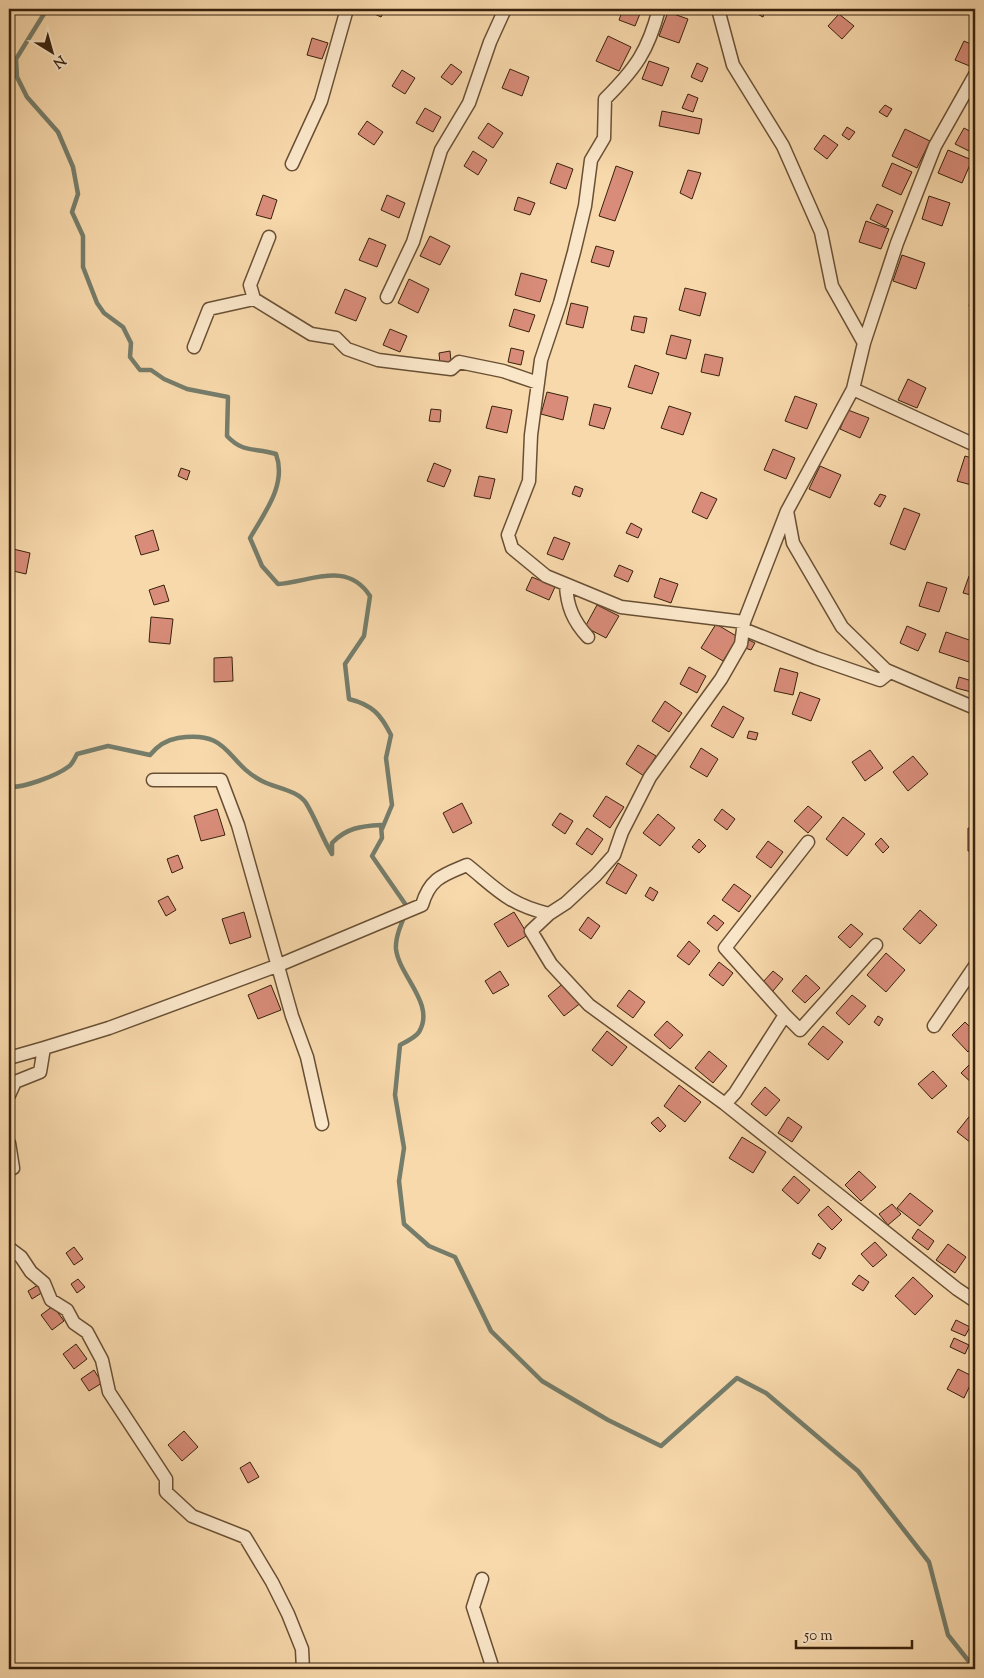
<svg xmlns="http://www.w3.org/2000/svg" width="984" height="1678" viewBox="0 0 984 1678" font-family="'Sorts Mill Goudy',serif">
<rect width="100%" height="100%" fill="#f8d9ac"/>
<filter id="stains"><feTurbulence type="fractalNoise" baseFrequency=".004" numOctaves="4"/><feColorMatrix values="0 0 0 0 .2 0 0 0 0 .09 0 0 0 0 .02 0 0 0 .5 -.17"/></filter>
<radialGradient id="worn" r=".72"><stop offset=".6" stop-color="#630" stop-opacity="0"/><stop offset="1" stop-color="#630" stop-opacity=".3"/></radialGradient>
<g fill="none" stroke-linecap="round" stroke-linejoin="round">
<path stroke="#757d6b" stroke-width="4.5" d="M47,9L16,59L17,77L27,97L58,132L73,167L78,194L72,212L83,236V267L97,303L104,313L123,327L131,343L130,357L140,370H151L164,379L187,389L228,397L227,436C244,454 255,447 276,454C287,484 265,512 250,538L262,566L278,584C310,582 347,560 370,596L364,636L345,664L349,699C373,705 381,715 391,735L386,758L392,805L382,829
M9,787C23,788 56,776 68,767C72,765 75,758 77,754L108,746L150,755C158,745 166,740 178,738C231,730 225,762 262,781C275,788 298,790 306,803C316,819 322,838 332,854V843C346,828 361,826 381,825L382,838L372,856L408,908C403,920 395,936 396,949C399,976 436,1004 419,1032C416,1037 406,1042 400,1045L395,1095L404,1148L399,1181L404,1224L429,1246L455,1257L491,1331L542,1381L608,1420L661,1446L737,1378L766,1393L858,1471L929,1562L948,1635L975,1669"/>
</g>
<path fill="#d88c79" stroke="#39220c" d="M364,9H385L381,17Z
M623,9H642L635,26L619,20Z
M748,9H766L763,17Z
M668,12L688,19L679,43L659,36Z
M839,14L854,26L842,39L828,26Z
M608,36L631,47L619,71L596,61Z
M312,38L328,43L322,59L307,55Z
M964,41L975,46V59L972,67L955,60Z
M649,61L669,68L662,86L642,79Z
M697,63L708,68L702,82L691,77Z
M451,64L462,72L452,85L441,77Z
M510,69L529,77L522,96L502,88Z
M402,70L415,78L405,94L392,86Z
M688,94L698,98L693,112L682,108Z
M885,105L892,109L887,117L879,112Z
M425,108L441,117L433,132L416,123Z
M662,111L702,119L699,134L659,126Z
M367,121L383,132L374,145L358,134Z
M488,123L503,133L493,148L478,138Z
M847,127L855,132L849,140L842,135Z
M964,128L975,134V145L971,152L955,144Z
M905,129L930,141L917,168L892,156Z
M824,135L838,145L827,159L814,149Z
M948,150L972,160L962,183L938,173Z
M473,151L487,160L478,175L464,166Z
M557,163L573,169L566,189L550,183Z
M892,163L912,172L901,195L882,186Z
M616,166L633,172L615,221L599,216Z
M688,170L701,173L692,199L680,193Z
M263,195L277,200L271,219L256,215Z
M387,195L405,203L399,218L381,210Z
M929,196L950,203L942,226L922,219Z
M518,197L535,203L530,215L514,210Z
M877,204L893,211L886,227L870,219Z
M866,221L889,229L881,249L859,242Z
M430,236L450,246L440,265L420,256Z
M369,238L386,245L377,267L359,260Z
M596,246L614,251L609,267L591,262Z
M902,255L925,263L916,289L893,281Z
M521,273L547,280L540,302L515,295Z
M409,279L429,289L418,313L398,303Z
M685,288L706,293L700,316L679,310Z
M974,288H975V308L969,306Z
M345,289L366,298L356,321L335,313Z
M571,303L588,307L583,328L566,324Z
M514,309L535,315L529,332L509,326Z
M634,316L647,318L644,333L631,330Z
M390,329L407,336L400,352L383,345Z
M671,335L691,340L686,359L666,354Z
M511,348L524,351L521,365L508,362Z
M450,351L451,362L440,364L439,353Z
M705,354L723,358L719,376L701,372Z
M635,365L659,373L652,394L628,387Z
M908,379L926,388L917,408L898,400Z
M547,392L568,397L563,420L541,414Z
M795,396L817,404L807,429L785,421Z
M594,404L611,408L604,429L589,425Z
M492,406L512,410L507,433L486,428Z
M669,406L691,413L683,435L661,428Z
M431,409L441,410L440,422L429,421Z
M848,410L869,418L860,438L840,429Z
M773,449L795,458L786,479L764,470Z
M9,451L12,473L9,474Z
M965,456L975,459V486L957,481Z
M434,463L451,470L444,487L427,481Z
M820,466L841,475L830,498L809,489Z
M181,468L190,471L187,480L178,476Z
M479,476L495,479L490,499L474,496Z
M575,486L583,489L580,497L572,494Z
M701,492L717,499L707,519L692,512Z
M880,494L886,496L880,507L874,504Z
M904,508L920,514L905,550L890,544Z
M631,523L642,529L638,538L626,533Z
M153,530L159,550L141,555L135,536Z
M554,537L570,543L563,560L547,554Z
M9,548L30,553L26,574L9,570Z
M619,565L633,571L628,582L614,576Z
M969,576L975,577V596L963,593Z
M532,577L555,587L549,600L526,590Z
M660,578L678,584L671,603L654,597Z
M927,582L947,588L939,612L919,606Z
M164,585L169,601L154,605L149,590Z
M597,605L619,616L606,638L585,627Z
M151,617L173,619L170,644L149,642Z
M716,624L738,637L723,661L701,648Z
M907,626L926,634L918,651L900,643Z
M946,632L975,642V664L939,652Z
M749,640L755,643L751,650L745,648Z
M232,657L233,681L214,682V658Z
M689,667L706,676L697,693L680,684Z
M780,668L798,673L793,695L774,691Z
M959,677L975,682V693L956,688Z
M800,692L820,699L811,721L792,714Z
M665,701L682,713L669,732L652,721Z
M723,706L744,718L733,738L711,726Z
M749,731L758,733L756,740L747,738Z
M638,745L656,756L644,776L626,764Z
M701,748L718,759L707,777L690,767Z
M870,750L883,768L865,781L852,762Z
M913,756L928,774L908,791L893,772Z
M606,796L624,807L610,828L593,816Z
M462,803L472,823L453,833L443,813Z
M808,806L822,817L808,833L794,821Z
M217,809L225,835L201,841L194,816Z
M722,809L735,819L727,830L714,820Z
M560,813L573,821L565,834L552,825Z
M658,814L675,828L660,846L643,833Z
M843,817L865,834L847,856L826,839Z
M587,828L603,839L592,855L576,844Z
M968,828H975V851H968Z
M881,838L889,847L883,853L875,844Z
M699,839L706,846L699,853L692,847Z
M768,841L783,852L771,868L756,857Z
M970,854H975V877H970Z
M178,855L183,868L172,873L167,859Z
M618,863L637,875L626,894L606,883Z
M734,884L751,896L739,912L722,900Z
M650,887L658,892L653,901L645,896Z
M168,896L176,910L166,916L158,901Z
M920,910L937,925L920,944L903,929Z
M244,912L251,937L230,944L222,919Z
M514,912L528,935L508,947L494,924Z
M714,915L724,923L717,931L707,923Z
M588,917L600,926L591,939L579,930Z
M851,924L863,934L850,948L838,937Z
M689,941L700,951L689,965L677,956Z
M886,953L905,970L886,992L867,975Z
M719,962L733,973L723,986L709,975Z
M500,971L509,985L493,994L485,981Z
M773,971L783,979L773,991L763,982Z
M806,975L820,988L805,1003L792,991Z
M566,981L582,1002L564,1016L548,996Z
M271,985L281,1010L258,1019L248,995Z
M629,990L645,1002L633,1018L617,1006Z
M852,995L866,1006L849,1025L836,1013Z
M878,1016L883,1019L879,1026L874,1022Z
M667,1021L683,1035L670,1049L654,1035Z
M965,1022L975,1032V1044L968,1052L952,1035Z
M823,1026L843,1042L828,1060L808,1044Z
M607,1031L627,1047L612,1066L592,1050Z
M709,1051L727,1066L713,1083L695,1068Z
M974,1060L975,1061V1086L961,1073Z
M933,1071L947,1086L932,1099L918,1084Z
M679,1085L701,1102L685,1122L664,1106Z
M765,1087L780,1100L766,1116L751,1104Z
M972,1113L975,1116V1146L957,1132Z
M658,1117L666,1126L660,1132L651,1123Z
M788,1117L802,1127L792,1142L778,1133Z
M742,1137L766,1152L753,1173L729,1158Z
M859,1171L876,1187L861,1201L845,1185Z
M794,1176L810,1190L798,1204L782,1190Z
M910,1193L933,1211L920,1226L897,1208Z
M892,1204L901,1214L888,1225L879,1214Z
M828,1206L842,1220L832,1230L818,1215Z
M918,1229L934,1241L928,1250L912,1238Z
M875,1242L887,1255L873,1267L861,1254Z
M818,1243L826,1248L820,1259L812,1254Z
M948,1244L966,1257L955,1273L936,1260Z
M74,1247L83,1259L74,1265L66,1253Z
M859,1275L869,1282L863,1291L852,1284Z
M913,1277L933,1296L915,1315L895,1296Z
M78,1279L85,1287L77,1293L71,1284Z
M38,1285L43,1292L32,1299L28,1291Z
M53,1306L64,1321L52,1330L41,1315Z
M956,1320L970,1327L965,1336L951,1330Z
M954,1338L969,1345L965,1354L950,1347Z
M76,1344L87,1359L74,1369L63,1354Z
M958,1369L974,1377L964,1398L947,1389Z
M94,1370L102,1383L89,1391L81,1379Z
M184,1431L198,1447L182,1461L168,1445Z
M250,1462L259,1477L248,1483L240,1468Z"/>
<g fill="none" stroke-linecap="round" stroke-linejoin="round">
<g stroke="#695034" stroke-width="15">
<path id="street" d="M659,9C648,51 636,68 605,99L604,138L591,160L585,206L574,252L560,303L541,360L531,435L529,481L508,535L512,548L546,576L621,607L744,622L787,511L853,389L864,343L897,243L935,146L975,75
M718,9L733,65L783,146L821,232L832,286L864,343
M292,164L321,101L347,9
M387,297L413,242L441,150L469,103L490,42L505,9
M254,299L250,285L269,237
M194,347L209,309L254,299L311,334L336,338L347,349L378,360L451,369L459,362L503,371L538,383
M853,389L975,445
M787,511L793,543L842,627L886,670L975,708
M566,585C567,606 573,621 588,637
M743,629L816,658L880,680L890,672
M153,780H221L238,825L292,1016L307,1057L322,1124
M549,914L531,931L551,964L589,1005L725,1104
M876,945L800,1030L785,1015L735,1093L725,1104L957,1289L975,1301
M785,1015L725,948L808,842
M934,1026L975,966
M9,1058L44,1048
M9,1095L15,1082L40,1072L44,1048L109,1028L279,965L422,905C430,878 443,875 467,865C498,890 508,904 549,914L566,903L596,875L614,855L622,832L650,777L721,679L741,644L744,622
M9,1143L13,1168L9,1170
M9,1248L21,1257L31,1272L44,1283L51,1300L67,1310L74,1323L87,1332L102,1360L109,1392L166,1479V1492L192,1516L245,1537L272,1582L288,1614L302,1649L303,1669
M482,1579L473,1607L493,1669"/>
</g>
<use href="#street" stroke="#fae6c9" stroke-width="12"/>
</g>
<rect width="984" height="1678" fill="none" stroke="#f8d9ac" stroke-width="30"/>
<rect x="10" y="10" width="964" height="1658" fill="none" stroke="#39220c" stroke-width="2.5"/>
<rect x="15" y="15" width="954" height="1648" fill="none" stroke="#39220c"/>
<g transform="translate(52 52) rotate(143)" stroke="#fae6c9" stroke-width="4" paint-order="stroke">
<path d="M0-4L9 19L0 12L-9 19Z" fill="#39220c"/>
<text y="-8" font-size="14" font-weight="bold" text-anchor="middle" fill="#39220c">N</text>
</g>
<path d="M796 1640v8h116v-8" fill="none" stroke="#39220c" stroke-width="2.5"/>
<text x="804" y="1640" font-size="15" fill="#39220c" stroke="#fae6c9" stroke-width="4" paint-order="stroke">50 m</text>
<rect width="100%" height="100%" filter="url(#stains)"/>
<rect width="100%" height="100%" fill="url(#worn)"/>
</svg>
